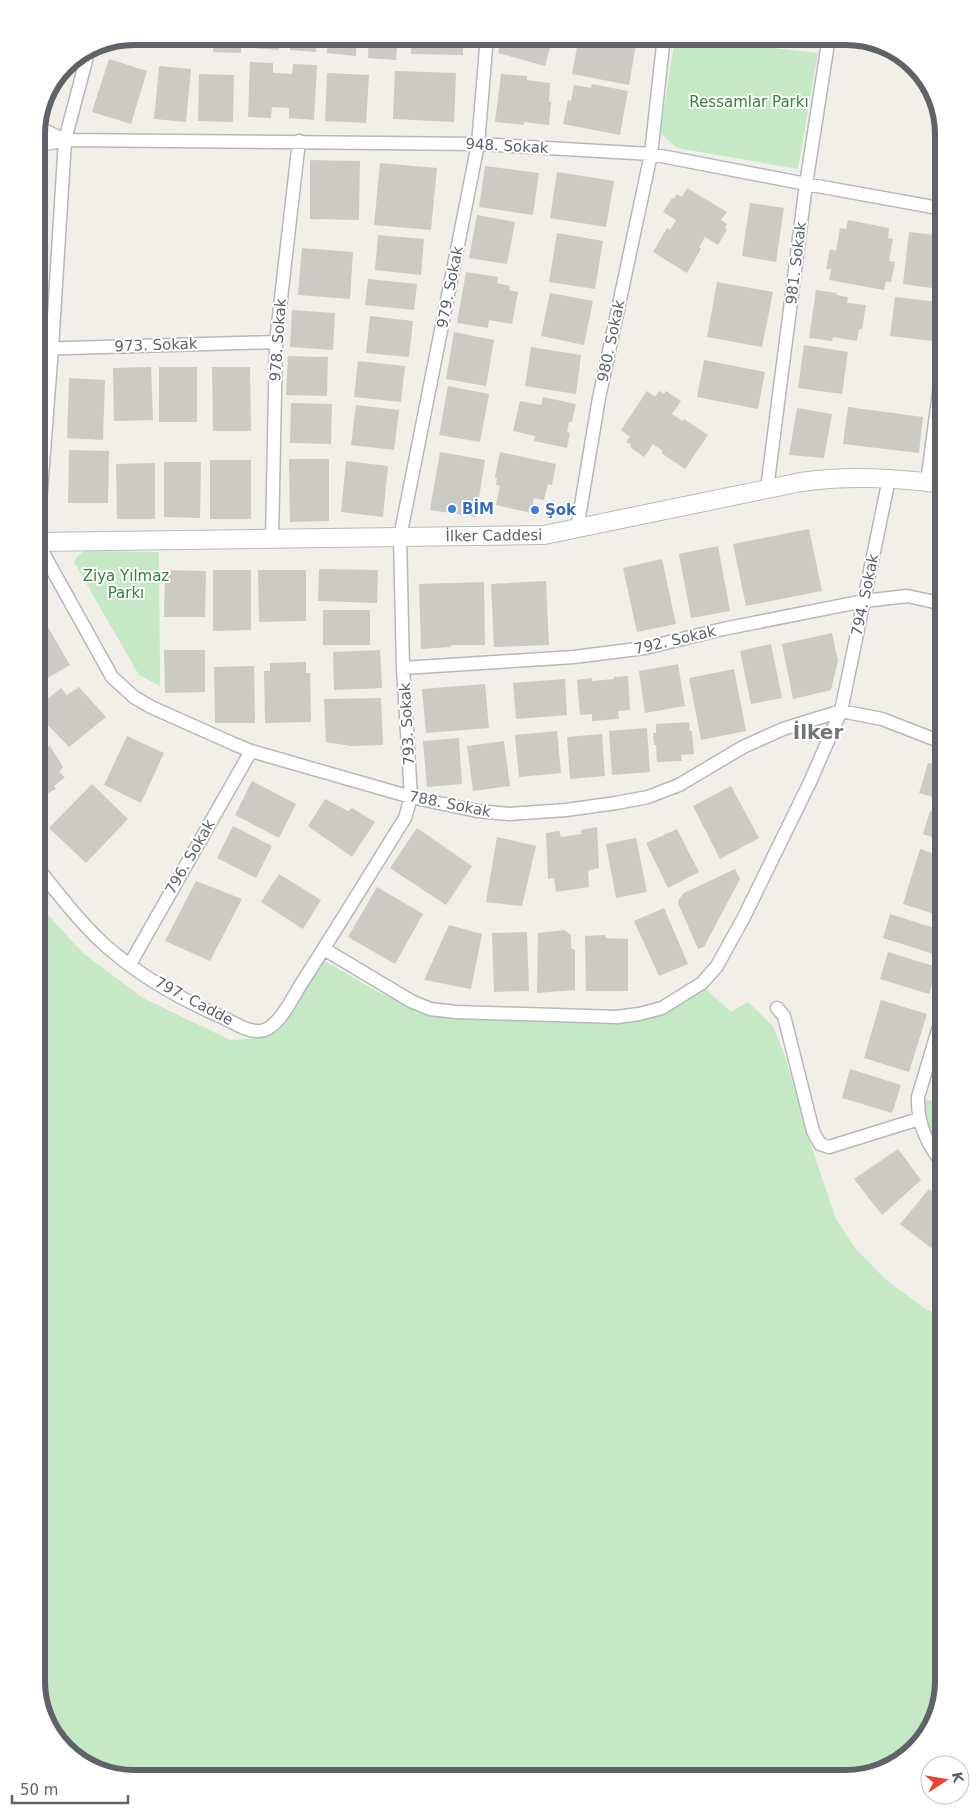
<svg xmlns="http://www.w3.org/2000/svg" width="980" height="1815" viewBox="0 0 980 1815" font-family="'DejaVu Sans',sans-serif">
<rect width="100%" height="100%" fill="#f1efe8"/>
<path fill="#c5e8c5" d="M675,37L818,53L798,169L677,148L660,133Z
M84,551L159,552L160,686L139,675L74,562L77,557Z
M36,902L84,954L143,998L230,1040L258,1038L275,1026L316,956L380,993L411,1006L617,1022L686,999L706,989L731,1012L748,1002L773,1026L784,1053L812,1148L836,1219L855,1248L885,1279L924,1308L944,1318V1681L927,1736L884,1771L846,1779H128L79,1762L44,1719L36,1681Z
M918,1097L944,1105V1165L934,1152Z"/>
<path fill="#cccac5" d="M134,36H151V48L121,47L122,39Z
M159,36H202V42L159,40Z
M214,36H241V53L213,52Z
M253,36H280L279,50L252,48Z
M291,36H317L316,52L290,50Z
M328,36H357L356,56L327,53Z
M369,36H398L396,60L368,58Z
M411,36H463V55L411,54Z
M502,36H556L554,45L551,44L545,66L498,53Z
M579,36H596L636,44L629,85L572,74Z
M109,59L147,71L131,124L92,112Z
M250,62L273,63V73L292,74L293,64L317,65L314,120L289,118V108L272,107L271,118L248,117Z
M159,66L191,69L186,122L154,119Z
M395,71L456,73L454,122L393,119Z
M327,73L369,75L366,123L325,121Z
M199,74L234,75L233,122L198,121Z
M501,74L527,76V80L550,83L549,102H551L549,125L524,122V125L495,122Z
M592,84L628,91L620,135L563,124L568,100L571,101L574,85L591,88Z
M310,160L360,161L359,220L310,219Z
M380,163L437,168L431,230L374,225Z
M485,166L539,173L533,215L479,207Z
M557,172L614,181L606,227L550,218Z
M687,188L727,212L721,220L727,224L725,228L727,230L718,245L705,237L699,247L701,249L687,273L653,252L667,228L670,230L676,220L663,212L672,198L674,199L677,194L682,197Z
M750,203L784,208L776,262L742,256Z
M477,215L515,222L507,264L469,258Z
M848,220L889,228L888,238L893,239L889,261L895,262L891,282L886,281L884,290L829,280L831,269H826L830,249L836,251L840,228L846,229Z
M909,232L944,236L939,289L903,284Z
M557,233L603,241L595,289L549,282Z
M378,235L424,239L421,275L375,270Z
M302,248L353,252L350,299L298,295Z
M466,272L498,277L497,283L510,286L509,290L518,292L512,324L489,320L488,328L457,323Z
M368,279L417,284L414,310L365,305Z
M717,282L773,292L762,347L707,337Z
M816,290L837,293L836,295L848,297L847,303L866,305L862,329H859L857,341L833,337L832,341L809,338Z
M550,293L593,301L584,345L541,336Z
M895,297L938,302L933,341L890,336Z
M292,310L335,313L333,350L290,347Z
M370,316L413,321L409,357L366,353Z
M454,332L494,340L486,386L446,379Z
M804,345L848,352L842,394L798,388Z
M531,347L581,355L576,394L525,386Z
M288,356L328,357L327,396L286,395Z
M704,360L765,372L758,409L697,397Z
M358,361L405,366L401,402L354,397Z
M151,367L153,420L114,421L113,368Z
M159,367H197V422H159Z
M212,367H250L251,431H213Z
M69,378L105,380L103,440L67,438Z
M448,386L489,394L480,442L439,435Z
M647,391L655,397L659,391L664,394L666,391L681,401L672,414L682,421L684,419L708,435L685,469L661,453L663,451L653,444L644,457L630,447L631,445L626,442L630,437L621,430Z
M543,397L576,404L572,422H569L567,432L570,433L567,448L534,441L535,436L513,431L520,401L541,405Z
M291,403L332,404L331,444L290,443Z
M356,405L399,410L394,450L351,445Z
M848,407L923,417L919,453L843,444Z
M797,408L832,414L824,458L789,455Z
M69,450L109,451L108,503H68Z
M440,452L485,460L476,517L430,510Z
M500,452L556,464L552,485L548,484L544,500L534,498L531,513L496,505L500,486L496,485L497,478L495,477Z
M289,459H329V521L290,522Z
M210,460H251V519H210Z
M346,461L388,466L383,517L341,512Z
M164,462H201L200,518L164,517Z
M155,463V519H117L116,464Z
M809,529L822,591L746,606L733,544Z
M718,546L730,611L691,618L679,554Z
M662,559L676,624L637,632L623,568Z
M319,569L378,570L377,603L318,601Z
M165,570L206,571L205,617H164Z
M213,570H251V630L213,631Z
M258,570H306V621L259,622Z
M546,581L549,645L494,647L491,584Z
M484,582L485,645H451V647L421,649L419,584Z
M323,610H370V645H323Z
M46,624L70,665L39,683H36V630Z
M832,633L838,661L831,690L793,699L782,644Z
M771,644L782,698L751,704L740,651Z
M164,650H205V692L165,693Z
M380,650L382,688L334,690L333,652Z
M306,662V673H310L311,722L265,723L264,671H270V663Z
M678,664L685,706L645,713L639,671Z
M254,666L255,723H215L214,667Z
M734,669L746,731L701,740L689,678Z
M628,676L630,710L618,711L619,719L592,721V714L580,715L577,680L592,678V681L614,679V677Z
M565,679L567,715L516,719L513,683Z
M485,684L489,728L426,733L422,689Z
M79,687L106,717L69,747L36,713V708L61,688L67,695Z
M381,698L383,745L351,746L326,742L324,699Z
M689,722L690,731H692L694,754L681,755L682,761L657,762L656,745H654L653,733H656V724Z
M647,728L650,772L612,775L609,731Z
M557,731L561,773L519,777L515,735Z
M602,734L605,776L570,779L567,737Z
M127,736L164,753L141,803L104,785Z
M459,738L462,784L427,787L423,741Z
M504,741L510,786L473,791L467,746Z
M50,746L63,767L59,772L65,777L54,786L56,789L36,800V755Z
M928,763L944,767V800L919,793Z
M252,781L296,804L279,838L235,815Z
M92,784L128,819L86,863L49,828Z
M731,786L759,838L720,859L693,806Z
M325,799L348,811L352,808L375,822L352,857L308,826Z
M930,811L944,815V841L923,834Z
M233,826L272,846L256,878L217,858Z
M597,827L599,868L588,871L589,887L556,892L554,878L548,879L546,833L559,831L561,837L581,834V830Z
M417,828L472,866L446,905L390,868Z
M677,829L699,872L668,888L646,843Z
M497,837L536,846L522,906L486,902Z
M636,838L647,892L616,898L606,844Z
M920,849L944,857V917L903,904Z
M735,869L740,879L704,947L698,949L678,903L679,899L684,893Z
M279,874L321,900L303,929L261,902Z
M196,881L242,899L210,961L165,941Z
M377,887L423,914L395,964L348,937Z
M664,908L688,964L659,976L634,921Z
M890,914L944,931L937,955L883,938Z
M449,925L482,934L471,989L424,980Z
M564,930L571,935V948L575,950V990L537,993L538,933Z
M527,932L529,991L494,992L492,933Z
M605,935L606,938L628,939V991H586L585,936Z
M888,952L937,967L929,994L880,979Z
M881,1000L927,1014L909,1072L864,1058Z
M850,1069L901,1085L892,1113L842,1098Z
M898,1149L921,1180L882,1215L854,1179Z
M929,1189L944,1200V1224L931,1248L900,1224Z"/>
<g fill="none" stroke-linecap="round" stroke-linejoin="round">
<g stroke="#b5b8bc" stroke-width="15">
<path id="street" d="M825,36L858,38
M89,49L65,140L52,348L37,542L112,677L134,697L151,707L234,744L251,751L411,797L477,811L509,814L566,810L616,803L648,797L679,785L743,747L783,729L841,711L882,719L944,743
M37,127L65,140
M36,146L65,140L478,144L651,154L806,184L944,209
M36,349L276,342
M927,482L944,356
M767,489L806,184L829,37
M577,529L599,398L651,154L664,36
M272,539L276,342L299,141
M403,668L574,657L645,648L723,629L864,601L907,596L944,604
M36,866C58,893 80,923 106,946C141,977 182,1000 224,1018C236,1024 254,1036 267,1029C283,1020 293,996 303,981C338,927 371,872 405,818L411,797L403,668L400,537L478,144L487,36
M324,949L411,1001L430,1009L456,1012L617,1017L639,1014L662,1008L702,983L717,966L744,917L810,782L841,711L889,479
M130,964L251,751
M777,1008L784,1016L813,1131L820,1144L829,1147L919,1119
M944,1165C927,1145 917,1124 918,1097L944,1010"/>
</g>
<g stroke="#b6babf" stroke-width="20">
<g id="secondary">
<path id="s1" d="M36,542L544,535L801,482C849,475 895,478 944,484"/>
</g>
</g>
<use href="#street" stroke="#fff" stroke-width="12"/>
<use href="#secondary" stroke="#fff" stroke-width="18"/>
</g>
<g fill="#3f7fe0" stroke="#fff" stroke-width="2">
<circle cx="452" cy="509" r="5"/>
<circle cx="535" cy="510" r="5"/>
</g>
<g text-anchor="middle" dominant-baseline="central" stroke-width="4" stroke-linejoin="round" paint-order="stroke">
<g font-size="15" fill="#348238" stroke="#fff">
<text x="749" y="102">Ressamlar Parkı</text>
<text x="126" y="576">Ziya Yılmaz<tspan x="126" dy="17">Parkı</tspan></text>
</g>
<g font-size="15" fill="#5f6368" stroke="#fff">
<text transform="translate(507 146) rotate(3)">948. Sokak</text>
<text transform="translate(796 263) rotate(-83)">981. Sokak</text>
<text transform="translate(450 287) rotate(-79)">979. Sokak</text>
<text transform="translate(278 340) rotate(-86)">978. Sokak</text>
<text transform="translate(611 341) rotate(-78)">980. Sokak</text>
<text transform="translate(156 345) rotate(-2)">973. Sokak</text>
<text stroke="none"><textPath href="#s1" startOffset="458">İlker Caddesi</textPath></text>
<text transform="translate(865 595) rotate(-78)">794. Sokak</text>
<text transform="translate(675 640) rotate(-13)">792. Sokak</text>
<text transform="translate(407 724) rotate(-93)">793. Sokak</text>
<text transform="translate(450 804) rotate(11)">788. Sokak</text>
<text transform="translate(190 857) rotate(-60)">796. Sokak</text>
<text transform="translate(194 1001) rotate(28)">797. Cadde</text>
</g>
<g font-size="15" font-weight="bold" fill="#366cbe" stroke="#fff" text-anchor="start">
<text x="462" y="509">BİM</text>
<text x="545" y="510">Şok</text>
</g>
<g font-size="20" font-weight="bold" fill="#70757a" stroke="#fff">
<text x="818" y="732">İlker</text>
</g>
</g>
<path d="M0 0H980V1815H0ZM134 45H846A89 89 0 0 1 935 134V1681A89 89 0 0 1 846 1770H134A89 89 0 0 1 45 1681V134A89 89 0 0 1 134 45Z" fill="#fff" fill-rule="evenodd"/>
<path fill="none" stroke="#5f6368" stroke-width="6" d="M134 45H846A89 89 0 0 1 935 134V1681A89 89 0 0 1 846 1770H134A89 89 0 0 1 45 1681V134A89 89 0 0 1 134 45Z"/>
<g transform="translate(945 1780) rotate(78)"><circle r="24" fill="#ffffff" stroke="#bfc1c3"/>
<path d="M0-4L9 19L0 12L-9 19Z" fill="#ea4335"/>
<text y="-8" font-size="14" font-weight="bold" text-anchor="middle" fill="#5f6368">K</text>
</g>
<path d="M12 1795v8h116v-8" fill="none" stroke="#5f6368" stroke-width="2.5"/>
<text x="20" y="1795" font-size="15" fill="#5f6368" stroke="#ffffff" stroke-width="4" paint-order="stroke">50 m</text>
</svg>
